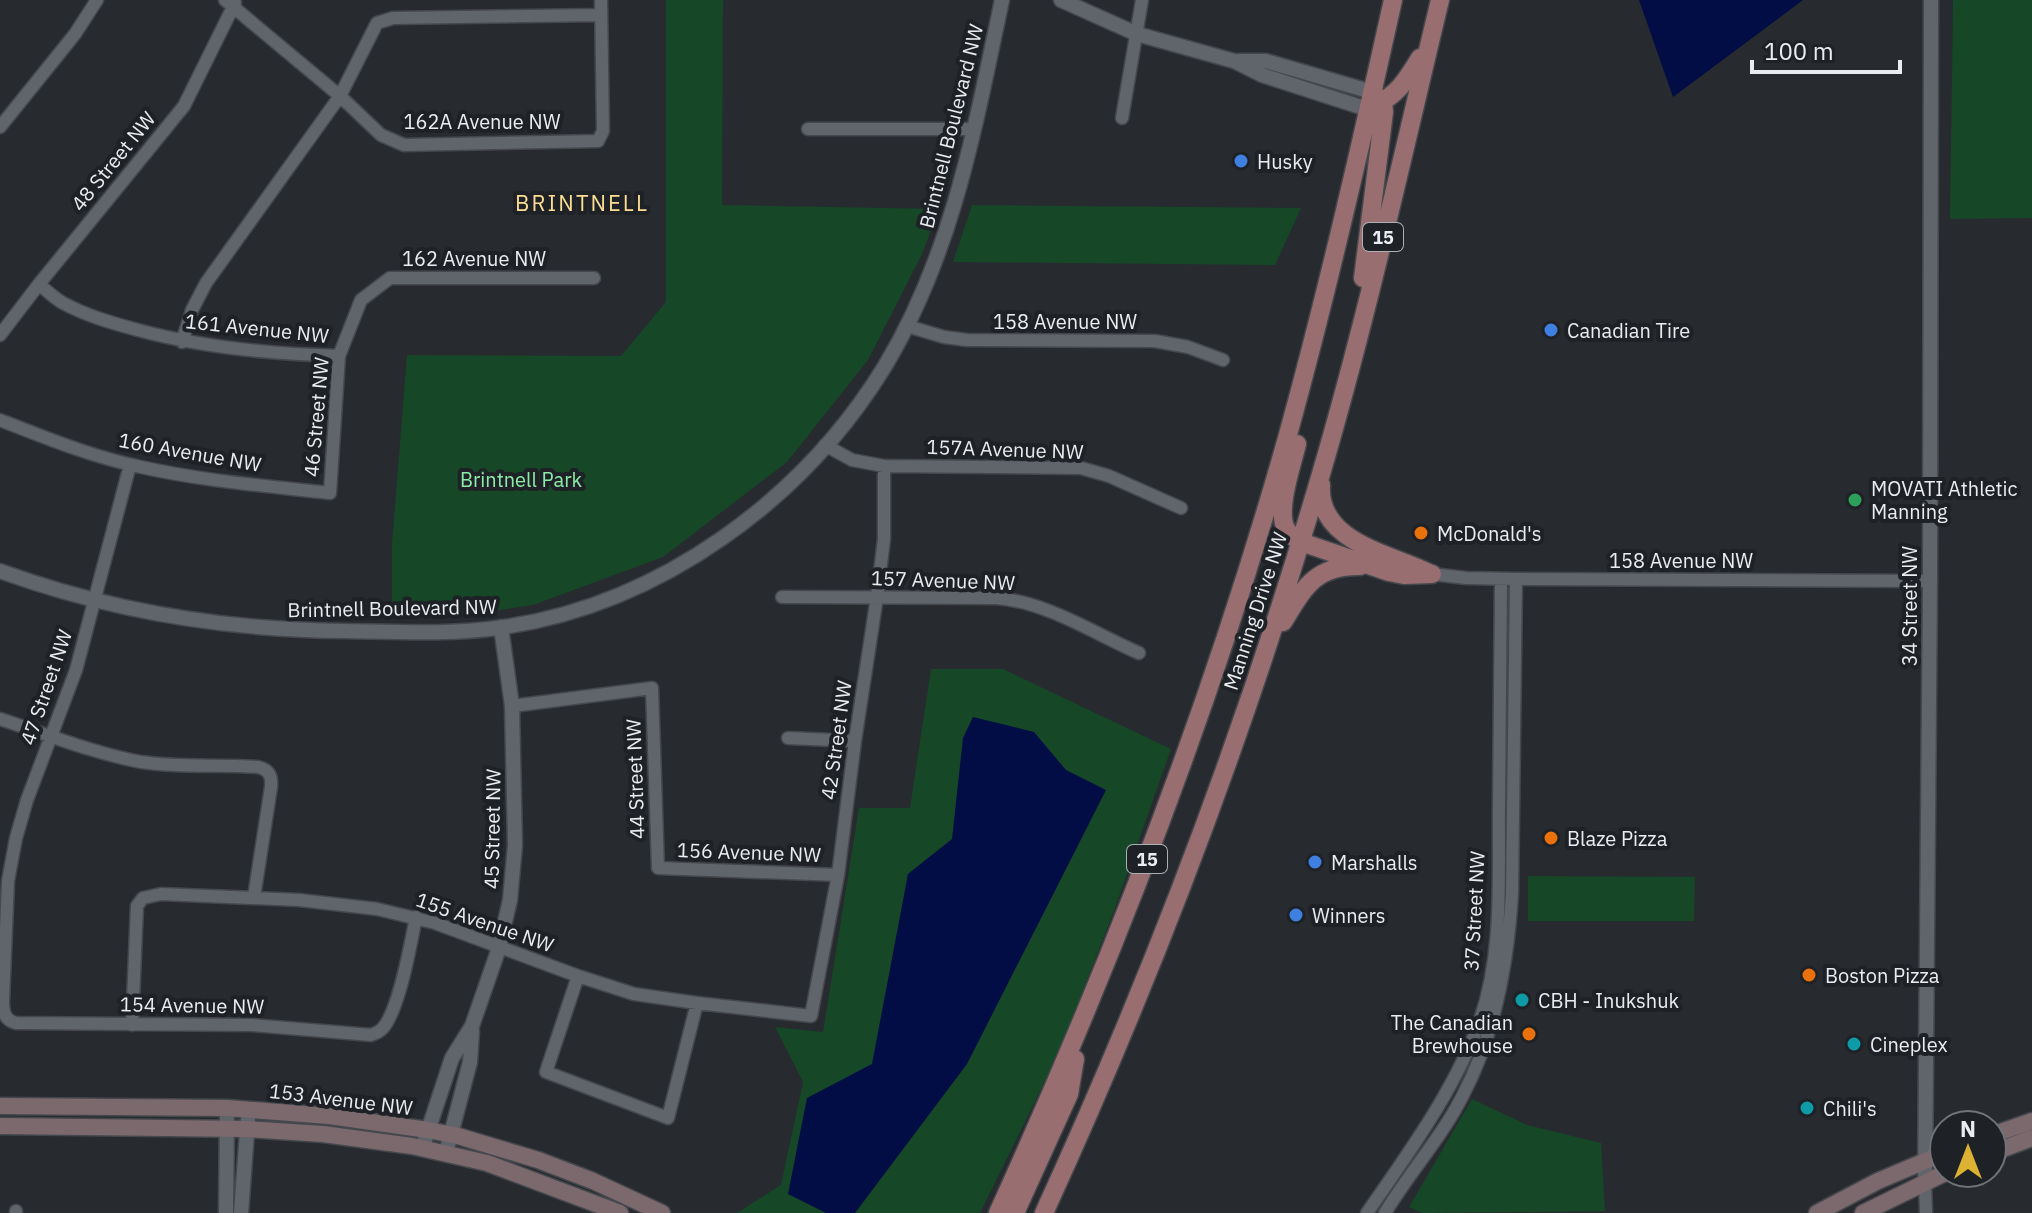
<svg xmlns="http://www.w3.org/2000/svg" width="2032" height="1213" viewBox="0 0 2032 1213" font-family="'IBM Plex Sans',sans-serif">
<rect width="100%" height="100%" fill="#272b30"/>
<path fill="#164727" d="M666,0H723L722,205L939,209L922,254L868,360L787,462L663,557L533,605L466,615H392V544L407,355L621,356L666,302Z
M1953,0H2032V218L1950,219Z
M972,205L1301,208L1275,265L953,262Z
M931,669H1003L1171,749L1115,908L1057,1057L980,1213H737L781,1185L803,1082L775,1027L823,1032L859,808H910Z
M1528,876L1695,877L1694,921H1528Z
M1472,1099L1527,1125L1601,1143L1605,1211L1423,1213L1409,1207Z"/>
<path fill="#010d44" d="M1639,0H1803L1673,97Z
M973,717L1034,732L1066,770L1106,790L967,1064L855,1213H826L788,1194L807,1098L872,1064L908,874L952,839L963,738Z"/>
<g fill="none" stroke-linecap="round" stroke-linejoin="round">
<g stroke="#44474c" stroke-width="15">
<path id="minor" d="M225,0L340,96L381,135L404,145L598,141L603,131L601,0
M1122,118L1142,0
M0,127L75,34L97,0
M808,129H973
M39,284C47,291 54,298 63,303C87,316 112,323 138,330C204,348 271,354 339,356
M907,326L944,337L967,340L1155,341L1188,347L1223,360
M0,335L39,284L184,106L235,3
M182,342L192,310L206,283L340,96L377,23L393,18L601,15
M0,420C46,438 92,457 141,467C203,481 267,486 330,493L339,356L361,300L390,278H594
M825,445L852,460L884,466L1081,468L1109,476L1181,508
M130,465L76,670L27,800L16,838L8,881L3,1001C3,1013 5,1020 16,1023L252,1025L371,1035C376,1033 378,1033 382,1029C399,1012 411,942 416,917
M1432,574L1466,578L1516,579L1930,581
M782,597L996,598C1047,602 1093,633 1139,653
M512,706L652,688L658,868L838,875
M0,719C46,734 93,753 141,762C180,768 219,764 258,767C269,770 272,775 271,787L254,897
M788,738L855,741
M578,976L546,1072L668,1118L697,1003
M132,1025L137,906L143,898L161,894L299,900L377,909L435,923L578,976L634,994L697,1003L811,1016L838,875L855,741L877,597L884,539V466
M1925,1183L1926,1213
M16,1213V1211
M1367,1213C1409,1152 1455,1090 1480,1020C1504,950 1498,876 1499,803C1499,729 1500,654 1501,579
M1385,1213C1409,1173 1442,1137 1463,1095C1495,1034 1508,962 1512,893L1516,579"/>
</g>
<g stroke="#44474c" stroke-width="17">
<path id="tertiary" d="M1061,0L1137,34L1234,61L1262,75L1367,109
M1239,61H1266L1372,92
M0,571C110,611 228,630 345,631C398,632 452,635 504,627C660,604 803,500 885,366C953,253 975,127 1002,0
M422,1149L452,1058L472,1026L499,948L510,900L515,845L512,706L501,627
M446,1153L470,1062L472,1031
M1925,1183L1930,581L1931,0
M226,1213L227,1108
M241,1213L248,1118"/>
</g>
<g stroke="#44474c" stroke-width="19">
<path id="secondary" d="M0,1106L227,1108L329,1116L428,1130L458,1136L538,1160L593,1181L662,1213
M0,1126L248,1129L323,1134L412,1146L487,1163L620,1213
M1992,1135L2032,1121
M1992,1153L2032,1138
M1817,1213L1878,1181L1944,1153
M1863,1213L1945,1173"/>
</g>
<g stroke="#44474c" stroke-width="21">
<path id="primary" d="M1375,105C1397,96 1408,78 1420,58
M1363,278L1384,112L1383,102L1372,92
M1297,444C1292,465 1276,510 1286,529C1289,535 1295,538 1301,542L1389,572L1404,575L1432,574
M1321,485C1317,542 1391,554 1429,573
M1283,622C1304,588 1315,565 1360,566
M998,1213C1113,960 1214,699 1289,431C1328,289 1361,144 1393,0
M1015,1213L1069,1094L1075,1059
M1044,1213C1154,973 1247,727 1321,474C1367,317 1402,158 1440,0"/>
</g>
<use href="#minor" stroke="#60646b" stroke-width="12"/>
<use href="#tertiary" stroke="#60646b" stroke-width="14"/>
<use href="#secondary" stroke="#7c696e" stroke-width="16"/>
<use href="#primary" stroke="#986e70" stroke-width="18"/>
</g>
<g fill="#3f7fe0" stroke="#1e2126" stroke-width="3">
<circle cx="1241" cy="161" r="8"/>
<circle cx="1551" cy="330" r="8"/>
<circle cx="1315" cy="862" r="8"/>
<circle cx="1296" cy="915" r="8"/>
</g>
<circle fill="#2e9e5b" stroke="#1e2126" stroke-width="3" cx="1855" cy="500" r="8"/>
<g fill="#e8710a" stroke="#1e2126" stroke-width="3">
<circle cx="1421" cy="533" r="8"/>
<circle cx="1551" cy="838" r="8"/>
<circle cx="1809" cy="975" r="8"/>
<circle cx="1529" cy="1034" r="8"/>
</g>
<g fill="#0f9aa8" stroke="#1e2126" stroke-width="3">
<circle cx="1522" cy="1000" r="8"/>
<circle cx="1854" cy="1044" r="8"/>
<circle cx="1807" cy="1108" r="8"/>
</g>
<g text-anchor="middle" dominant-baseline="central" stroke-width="8" stroke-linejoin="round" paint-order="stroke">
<g fill="#1e2126" stroke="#adb0b3" stroke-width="2">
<rect x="1363" y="223" width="40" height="28" rx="6"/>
<rect x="1127" y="845" width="40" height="28" rx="6"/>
</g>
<g font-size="18" font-weight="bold" fill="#eaedf0">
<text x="1383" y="237">15</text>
<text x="1147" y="859">15</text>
</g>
<g font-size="20" fill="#eaedf0" stroke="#1e2126">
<text x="482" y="121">162A Avenue NW</text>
<text transform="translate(951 126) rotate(-76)">Brintnell Boulevard NW</text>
<text transform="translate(113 161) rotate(-51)">48 Street NW</text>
<text x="474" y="258">162 Avenue NW</text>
<text x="1065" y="321">158 Avenue NW</text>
<text transform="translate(257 328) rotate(6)">161 Avenue NW</text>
<text transform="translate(316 417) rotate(-85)">46 Street NW</text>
<text transform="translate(1005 449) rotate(2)">157A Avenue NW</text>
<text transform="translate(190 452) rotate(10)">160 Avenue NW</text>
<text x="1681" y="560">158 Avenue NW</text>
<text transform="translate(943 580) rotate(2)">157 Avenue NW</text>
<text transform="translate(1909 606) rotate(-90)">34 Street NW</text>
<text transform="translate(392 608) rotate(-1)">Brintnell Boulevard NW</text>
<text transform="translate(1255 611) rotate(-72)">Manning Drive NW</text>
<text transform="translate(46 687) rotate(-71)">47 Street NW</text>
<text transform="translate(836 740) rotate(-82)">42 Street NW</text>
<text transform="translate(635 779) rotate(-92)">44 Street NW</text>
<text transform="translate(492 829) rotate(-89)">45 Street NW</text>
<text transform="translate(749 852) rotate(2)">156 Avenue NW</text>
<text transform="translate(1474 911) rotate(-87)">37 Street NW</text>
<text transform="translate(485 922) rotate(19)">155 Avenue NW</text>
<text transform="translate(192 1005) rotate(1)">154 Avenue NW</text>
<text transform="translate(341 1099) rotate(7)">153 Avenue NW</text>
</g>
<g font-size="20" fill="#eaedf0" stroke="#1e2126" text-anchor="start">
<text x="1257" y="161">Husky</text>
<text x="1567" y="330">Canadian Tire</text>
<text x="1871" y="488">MOVATI Athletic<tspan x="1871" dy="23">Manning</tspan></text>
<text x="1437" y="533">McDonald's</text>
<text x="1567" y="838">Blaze Pizza</text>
<text x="1331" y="862">Marshalls</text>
<text x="1312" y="915">Winners</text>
<text x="1825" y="975">Boston Pizza</text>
<text x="1538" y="1000">CBH - Inukshuk</text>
<text x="1513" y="1022" text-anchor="end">The Canadian<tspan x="1513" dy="23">Brewhouse</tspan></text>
<text x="1870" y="1044">Cineplex</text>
<text x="1823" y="1108">Chili's</text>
</g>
<g font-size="20" fill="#8beca7" stroke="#1e2126">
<text x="521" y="479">Brintnell Park</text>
</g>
<g font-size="22" letter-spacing="2" fill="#fadd92" stroke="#1e2126">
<text x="582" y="202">BRINTNELL</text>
</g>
</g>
<g transform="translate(1968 1149)"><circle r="38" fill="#1e2126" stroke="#707377" stroke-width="2"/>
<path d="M0-6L14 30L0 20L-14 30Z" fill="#dcb233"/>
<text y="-12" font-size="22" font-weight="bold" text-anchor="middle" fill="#eaedf0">N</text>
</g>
<path d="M1752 60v12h148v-12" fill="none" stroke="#eaedf0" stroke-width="4"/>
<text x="1764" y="60" font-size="24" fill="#eaedf0" stroke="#1e2126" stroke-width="6" paint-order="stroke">100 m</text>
</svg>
